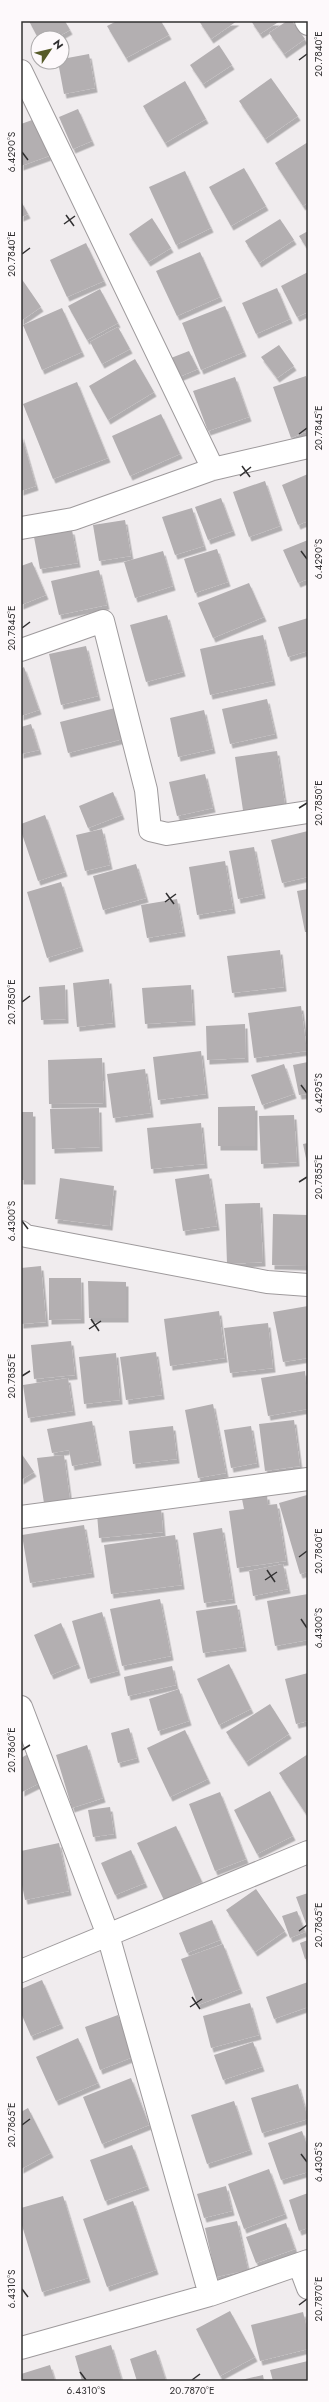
<svg xmlns="http://www.w3.org/2000/svg" width="329" height="2402" viewBox="0 0 329 2402" font-family="Jost,sans-serif">
<defs>
<filter id="shadow"><feDropShadow dx="2.5" dy="4.5" stdDeviation="0" flood-color="#0004"/></filter>
</defs>
<rect width="100%" height="100%" fill="#f0ecee"/>
<path fill="#b3afb1" filter="url(#shadow)" d="M29,21H65L70,30L56,38H38Z
M117,21H161L169,35L126,58L107,26Z
M199,21H237L211,39Z
M251,21H280L260,34Z
M287,21H292L305,39L284,54L269,33Z
M219,45L232,65L203,84L190,65Z
M89,54L95,88L64,94L58,62H62V59Z
M271,78L298,116L265,139L239,101Z
M185,81L206,119L165,143L143,106Z
M78,109L92,141L73,149L59,117Z
M35,119L49,156L21,166V124Z
M308,142V202L303,206L275,163Z
M244,168L266,206L231,226L209,187Z
M185,171L211,228L176,245L149,187Z
M21,201L28,214L21,217Z
M152,218L171,248L148,262L129,234Z
M280,219L294,240L259,263L245,241Z
M308,231V250L299,236Z
M86,243L104,281L67,297L50,260Z
M200,252L220,297L177,316L156,271Z
M308,272V312L297,317L281,286Z
M21,278L41,307L21,321Z
M277,288L290,319L256,334L242,303Z
M100,289L118,323L87,340L68,306Z
M225,306L244,352L201,370L182,323Z
M62,308L82,352L42,370L23,325Z
M118,327L130,349L102,364L90,342Z
M279,345L294,366L277,378L261,357Z
M189,351L198,369L179,377L171,358Z
M135,359L154,392L108,420L89,386Z
M306,376L308,382V431L291,438L273,387Z
M235,377L249,417L208,431L193,391Z
M77,382L108,458L53,479L23,404Z
M161,414L180,454L130,476L112,436Z
M21,434L36,486L21,491Z
M308,474V521L298,525L282,485Z
M265,481L280,526L249,537L233,492Z
M221,498L233,531L208,540L195,507Z
M192,508L204,546L175,555L162,517Z
M125,520L131,556L99,561L93,525Z
M72,530L78,563L40,569L34,537Z
M308,540V579L298,583L283,550Z
M217,549L228,582L195,593L184,559Z
M163,551L173,586L135,598L124,562Z
M32,562L46,595L21,605V566Z
M99,570L107,605L59,615L51,581Z
M249,583L264,617L213,638L198,603Z
M167,615L183,672L146,682L130,625Z
M308,618V651L288,657L278,627Z
M263,635L273,681L210,695L200,649Z
M86,646L98,696L61,705L49,654Z
M24,667L39,710L21,716V669Z
M267,699L275,734L230,744L222,709Z
M119,707L127,738L68,753L60,722Z
M204,710L213,749L178,757L170,718Z
M31,724L39,750L21,754V727Z
M277,751L286,811L244,817L235,757Z
M205,774L213,808L177,816L169,782Z
M113,792L122,815L88,828L79,806Z
M45,815L65,872L38,881L21,831V824Z
M102,829L110,865L85,871L76,835Z
M308,831V877L282,883L271,840Z
M254,847L263,894L238,899L229,851Z
M225,861L233,909L197,915L189,867Z
M136,864L146,898L103,910L93,876Z
M61,882L81,947L47,958L27,892Z
M308,889V932H305L297,891Z
M177,899L183,932L147,938L141,905Z
M280,950L284,987L232,993L227,956Z
M109,979L113,1023L77,1027L73,983Z
M65,985L66,1019L41,1020L39,987Z
M191,985L193,1021L145,1024L142,988Z
M301,1006L307,1051L254,1058L248,1013Z
M245,1024L246,1058L207,1060L206,1026Z
M201,1051L206,1094L158,1100L153,1057Z
M102,1058L104,1103L49,1104L48,1060Z
M308,1062V1094L299,1095L293,1065Z
M284,1064L294,1094L262,1105L251,1075Z
M145,1069L151,1113L113,1118L107,1074Z
M255,1106V1146H218V1107Z
M99,1108L100,1147L52,1149L50,1109Z
M21,1112H33V1180H21Z
M294,1115L297,1162L261,1164L259,1116Z
M201,1123L205,1164L151,1169L147,1128Z
M308,1143V1163H307L303,1144Z
M209,1174L217,1226L183,1231L175,1179Z
M60,1178L114,1186L110,1226L55,1219Z
M260,1203L263,1262L227,1264L225,1204Z
M273,1214L307,1215L306,1266L272,1265Z
M41,1266L46,1322L21,1324V1268Z
M49,1278H81L82,1319L49,1320Z
M88,1281L126,1282V1318H89Z
M308,1306V1358L283,1362L273,1312Z
M219,1311L225,1358L170,1366L164,1319Z
M268,1323L273,1368L230,1373L224,1328Z
M71,1341L75,1375L34,1379L31,1345Z
M156,1352L162,1395L126,1400L120,1357Z
M116,1353L120,1400L84,1404L79,1357Z
M305,1371L308,1409L268,1416L261,1378Z
M68,1378L73,1411L28,1418L23,1385Z
M213,1404L226,1473L198,1478L185,1410Z
M294,1420L300,1466L265,1471L259,1424Z
M92,1421L99,1461L72,1466L69,1450L52,1453L47,1429Z
M173,1426L177,1459L133,1464L129,1431Z
M251,1426L257,1463L231,1468L224,1430Z
M21,1453L34,1472L21,1480Z
M64,1455L70,1500L44,1503L37,1458Z
M267,1495L268,1505L277,1504L286,1561L237,1568L229,1511L244,1509L242,1499Z
M307,1495L308,1572L300,1574L279,1503Z
M161,1508L163,1532L99,1538L97,1514Z
M84,1525L92,1573L30,1583L22,1535Z
M222,1528L233,1599L204,1603L193,1533Z
M175,1535L182,1585L111,1594L104,1545Z
M283,1564L288,1589L253,1596L249,1571Z
M308,1594V1640L275,1646L267,1601Z
M160,1599L171,1656L122,1666L110,1609Z
M237,1605L244,1647L203,1653L196,1611Z
M102,1612L118,1671L88,1679L72,1621Z
M61,1623L78,1664L51,1675L34,1635Z
M229,1664L251,1709L219,1725L197,1679Z
M172,1666L176,1685L128,1696L124,1677Z
M308,1673V1721L296,1724L285,1679Z
M179,1689L189,1721L158,1731L149,1699Z
M270,1704L289,1734L246,1762L226,1732Z
M129,1728L137,1758L118,1763L111,1733Z
M185,1730L208,1779L170,1797L147,1748Z
M87,1745L103,1798L72,1808L56,1755Z
M28,1754L42,1782L22,1792L21,1758Z
M308,1754V1817L279,1773Z
M270,1791L293,1836L257,1854L234,1810Z
M220,1792L246,1859L215,1871L189,1804Z
M110,1807L114,1834L93,1837L88,1810Z
M176,1826L202,1882L164,1900L137,1843Z
M59,1843L69,1891L25,1900L21,1880V1851Z
M131,1850L145,1883L115,1895L101,1863Z
M256,1889L285,1931L255,1952L226,1910Z
M308,1893V1929L296,1897Z
M297,1911L305,1932L290,1938L282,1916Z
M212,1920L220,1940L187,1953L179,1933Z
M308,1940V1958L305,1959L300,1943Z
M223,1944L240,1989L198,2005L181,1959Z
M42,1980L61,2024L31,2036L21,2013V1989Z
M308,1982V2007L274,2019L266,1997Z
M250,2003L259,2035L211,2048L203,2016Z
M118,2015L133,2057L100,2070L85,2027Z
M78,2038L98,2083L56,2101L36,2057Z
M253,2042L262,2067L223,2080L214,2055Z
M131,2078L149,2125L102,2144L83,2097Z
M298,2084L308,2119L262,2133L251,2098Z
M234,2101L250,2150L207,2164L191,2115Z
M28,2108L51,2153L21,2169V2112Z
M302,2131L308,2148V2172L281,2180L268,2143Z
M132,2145L147,2186L105,2201L90,2160Z
M269,2169L285,2214L244,2229L228,2184Z
M226,2186L232,2211L204,2218L197,2194Z
M308,2193V2228L299,2231L289,2200Z
M63,2196L88,2278L42,2292L21,2222V2208Z
M133,2201L156,2270L107,2287L83,2219Z
M237,2221L248,2270L216,2277L205,2228Z
M286,2223L295,2249L256,2263L246,2237Z
M230,2311L255,2357L220,2376L196,2329Z
M303,2312L308,2333V2349L260,2361L251,2325Z
M111,2345L122,2381H82L75,2356Z
M156,2350L166,2381H137L130,2359Z
M308,2361V2381H273L270,2370Z
M50,2365L55,2381H21V2374Z
M263,2375L264,2381H242L241,2380Z"/>
<g fill="none" stroke-linecap="round" stroke-linejoin="round">
<g stroke="#9e9a9c" stroke-width="24">
<path id="minor" d="M306,21L308,24
M21,71L213,469
M21,528L73,519L213,469L308,447
M21,650L103,621L146,790L150,830L167,834L308,812
M21,1232L26,1236L267,1282L308,1285
M21,1517L308,1479
M21,1707L108,1935L210,2295
M21,1971L308,1852
M299,2264L308,2288
M21,2348L210,2295L308,2261"/>
</g>
<use href="#minor" stroke="#fff" stroke-width="22"/>
</g>
<path fill="none" stroke="#313031" stroke-width="1.5" d="M299,60L307,54M22,152L28,160M66,215L74,226M64,224L75,216M22,254L30,248M299,434L307,428M242,466L250,477M240,476L251,467M301,551L307,559M22,628L30,622M299,808L307,803M166,893L174,904M165,902L176,894M22,1002L30,996M301,1085L307,1093M299,1182L307,1177M22,1221L28,1229M91,1319L99,1331M89,1329L101,1321M22,1376L30,1371M299,1557L307,1551M267,1570L275,1582M265,1580L277,1572M301,1619L307,1628M22,1750L30,1745M299,1931L307,1925M192,1997L200,2009M190,2007L202,1999M22,2125L30,2119M301,2154L307,2162M22,2289L28,2297M299,2305L307,2299M80,2372L86,2380M192,2380L200,2374"/>
<rect width="329" height="2402" fill="none" stroke="#fdf9fb" stroke-width="44"/>
<g transform="translate(50 50) rotate(55)"><circle r="19" fill="#fdf9fb" stroke="#aba9aa"/>
<path d="M0-3L7 15L0 10L-7 15Z" fill="#565b29"/>
<text y="-6" font-size="11" font-weight="bold" text-anchor="middle" fill="#313031">N</text>
</g>
<rect x="22" y="22" width="285" height="2358" fill="none" stroke="#313031" stroke-width="1.5"/>
<g font-size="10" text-anchor="middle" fill="#313031">
<text transform="translate(318 54) rotate(-90)" y="4">20.7840°E</text>
<text transform="translate(11 152) rotate(-90)" y="4">6.4290°S</text>
<text transform="translate(11 254) rotate(-90)" y="4">20.7840°E</text>
<text transform="translate(318 428) rotate(-90)" y="4">20.7845°E</text>
<text transform="translate(318 559) rotate(-90)" y="4">6.4290°S</text>
<text transform="translate(11 628) rotate(-90)" y="4">20.7845°E</text>
<text transform="translate(318 803) rotate(-90)" y="4">20.7850°E</text>
<text transform="translate(11 1002) rotate(-90)" y="4">20.7850°E</text>
<text transform="translate(318 1093) rotate(-90)" y="4">6.4295°S</text>
<text transform="translate(318 1177) rotate(-90)" y="4">20.7855°E</text>
<text transform="translate(11 1221) rotate(-90)" y="4">6.4300°S</text>
<text transform="translate(11 1376) rotate(-90)" y="4">20.7855°E</text>
<text transform="translate(318 1551) rotate(-90)" y="4">20.7860°E</text>
<text transform="translate(318 1628) rotate(-90)" y="4">6.4300°S</text>
<text transform="translate(11 1750) rotate(-90)" y="4">20.7860°E</text>
<text transform="translate(318 1925) rotate(-90)" y="4">20.7865°E</text>
<text transform="translate(11 2125) rotate(-90)" y="4">20.7865°E</text>
<text transform="translate(318 2162) rotate(-90)" y="4">6.4305°S</text>
<text transform="translate(11 2289) rotate(-90)" y="4">6.4310°S</text>
<text transform="translate(318 2299) rotate(-90)" y="4">20.7870°E</text>
<text x="86" y="2394">6.4310°S</text>
<text x="192" y="2394">20.7870°E</text>
</g>
</svg>
